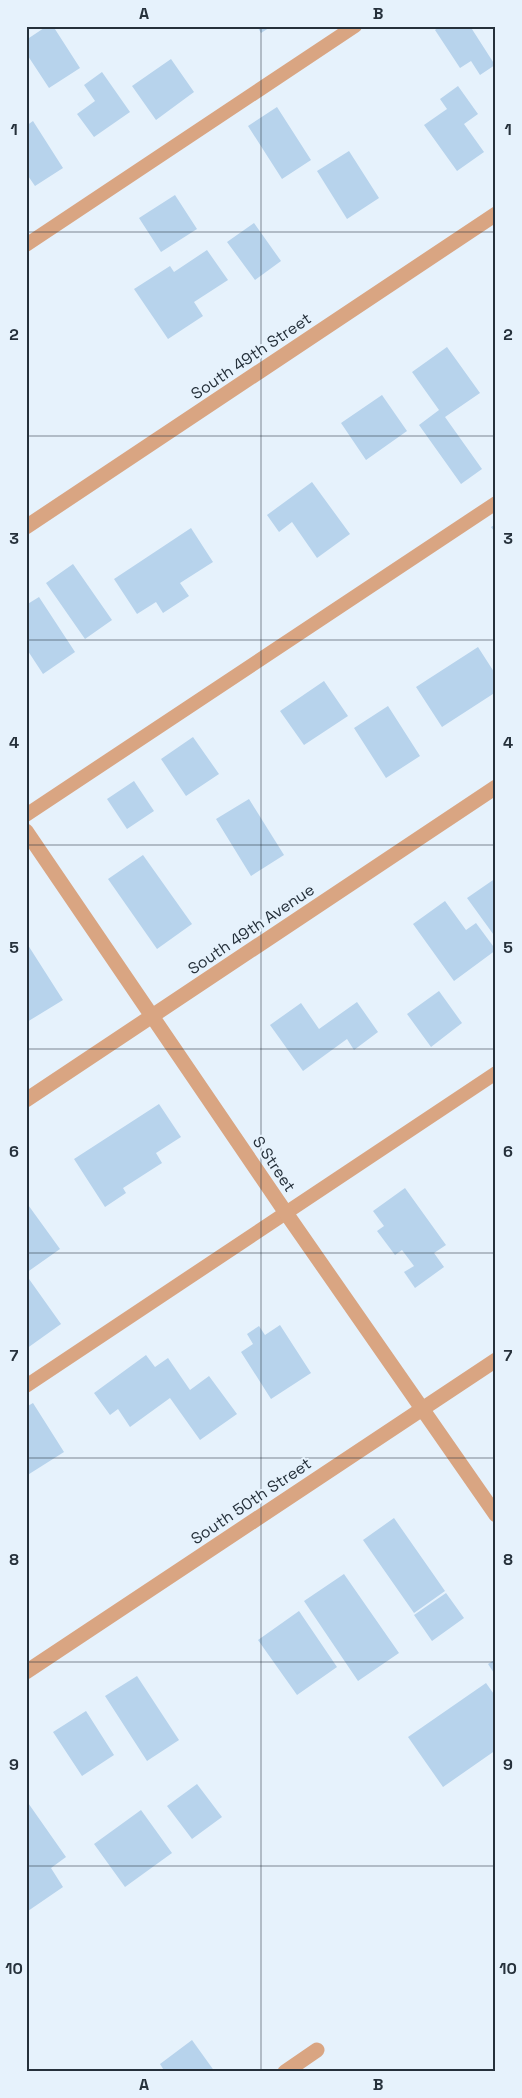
<svg xmlns="http://www.w3.org/2000/svg" width="522" height="2098" viewBox="0 0 522 2098" font-family="'Space Grotesk',sans-serif">
<rect width="100%" height="100%" fill="#e6f2fc"/>
<path fill="#b7d3ec" d="M47,26H53L80,68L49,88L26,53V40Z
M257,26H272L261,33Z
M440,26H470L495,65L480,75L471,61L460,68L435,30Z
M171,59L194,92L156,120L132,86Z
M102,72L130,112L94,137L77,114L95,101L84,85Z
M458,86L478,114L464,124L484,152L457,171L424,125L447,109L440,99Z
M277,107L311,160L282,179L248,126Z
M33,121L63,168L35,186L26,173V126Z
M349,151L379,198L347,219L317,171Z
M175,195L197,229L161,252L139,218Z
M254,223L281,261L255,280L227,242Z
M207,250L228,280L194,302L203,316L168,339L134,289L170,266L174,272Z
M447,347L480,393L445,417L482,469L461,484L419,425L439,410L412,372Z
M382,395L407,431L366,460L341,423Z
M312,482L350,534L317,558L292,522L279,532L267,515Z
M496,524V534L491,527Z
M191,528L213,562L180,583L189,596L163,613L156,602L137,614L114,579Z
M73,564L112,620L85,639L46,583Z
M39,597L75,652L43,674L26,648V605Z
M478,647L496,675V692L442,727L416,687Z
M324,681L348,716L304,745L280,711Z
M388,706L420,756L386,778L354,728Z
M193,737L219,774L186,796L161,759Z
M134,781L154,811L127,829L107,799Z
M249,799L284,855L251,876L216,819Z
M143,855L192,924L157,949L108,879Z
M496,878V938L467,898Z
M445,901L466,930L476,923L496,950L454,981L413,924Z
M26,942L63,1000L27,1022L26,1020Z
M439,991L462,1023L431,1047L407,1014Z
M357,1002L378,1032L354,1050L347,1039L303,1071L270,1025L301,1003L319,1029Z
M159,1104L181,1137L156,1153L162,1163L123,1188L126,1193L105,1207L74,1159Z
M405,1188L446,1245L434,1253L444,1267L415,1288L404,1272L414,1266L402,1250L395,1255L377,1231L384,1226L373,1211Z
M26,1202L60,1249L26,1273Z
M29,1279L61,1324L26,1349V1281Z
M280,1325L311,1373L271,1399L241,1352L253,1344L247,1334L259,1326L265,1335Z
M146,1355L155,1367L168,1358L190,1390L209,1376L237,1414L200,1440L170,1398L130,1427L118,1409L110,1415L94,1393Z
M33,1403L64,1452L26,1476V1407Z
M394,1518L445,1591L414,1613L363,1540Z
M344,1574L399,1653L358,1681L304,1601Z
M446,1593L464,1618L432,1641L414,1615Z
M299,1611L337,1667L297,1695L258,1640Z
M496,1659V1676L488,1664Z
M137,1676L179,1740L147,1761L105,1696Z
M486,1683L496,1697V1750L443,1787L408,1737Z
M86,1711L114,1755L82,1776L53,1732Z
M197,1784L222,1817L192,1839L167,1806Z
M26,1800L66,1857L51,1868L63,1887L28,1911L26,1908Z
M141,1810L172,1853L125,1887L94,1844Z
M192,2040L215,2072H165L160,2064Z"/>
<g fill="none" stroke-linecap="round" stroke-linejoin="round">
<path stroke="#d9a582" stroke-width="14" d="M26,245L355,26
M26,815L496,503
M26,1386L496,1073"/>
<path stroke="#d9a582" stroke-width="15" d="M26,527L496,214
M26,831L286,1213L496,1515
M26,1100L496,787
M26,1672L496,1360
M285,2072L317,2050"/>
</g>
<path fill="none" stroke="#26313b" stroke-width="1" stroke-opacity="0.55" d="M261,26V2072M26,232H496M26,436H496M26,640H496M26,845H496M26,1049H496M26,1253H496M26,1458H496M26,1662H496M26,1866H496"/>
<g text-anchor="middle" dominant-baseline="central" stroke-width="4" stroke-linejoin="round" paint-order="stroke">
<g font-size="16" fill="#26313b" stroke="#e6f2fc">
<text transform="translate(251 356) rotate(-34)">South 49th Street</text>
<text transform="translate(251 929) rotate(-34)">South 49th Avenue</text>
<text transform="translate(274 1164) rotate(56)">S Street</text>
<text transform="translate(251 1501) rotate(-34)">South 50th Street</text>
</g>
</g>
<rect width="522" height="2098" fill="none" stroke="#e6f2fc" stroke-width="55"/>
<rect x="28" y="28" width="466" height="2042" fill="none" stroke="#26313b" stroke-width="2"/>
<g font-size="16" text-anchor="middle" font-weight="bold" fill="#26313b">
<text x="144" y="19">A</text>
<text x="378" y="19">B</text>
<text x="14" y="135">1</text>
<text x="508" y="135">1</text>
<text x="14" y="340">2</text>
<text x="508" y="340">2</text>
<text x="14" y="544">3</text>
<text x="508" y="544">3</text>
<text x="14" y="748">4</text>
<text x="508" y="748">4</text>
<text x="14" y="953">5</text>
<text x="508" y="953">5</text>
<text x="14" y="1157">6</text>
<text x="508" y="1157">6</text>
<text x="14" y="1361">7</text>
<text x="508" y="1361">7</text>
<text x="14" y="1565">8</text>
<text x="508" y="1565">8</text>
<text x="14" y="1770">9</text>
<text x="508" y="1770">9</text>
<text x="14" y="1974">10</text>
<text x="508" y="1974">10</text>
<text x="144" y="2090">A</text>
<text x="378" y="2090">B</text>
</g>
</svg>
